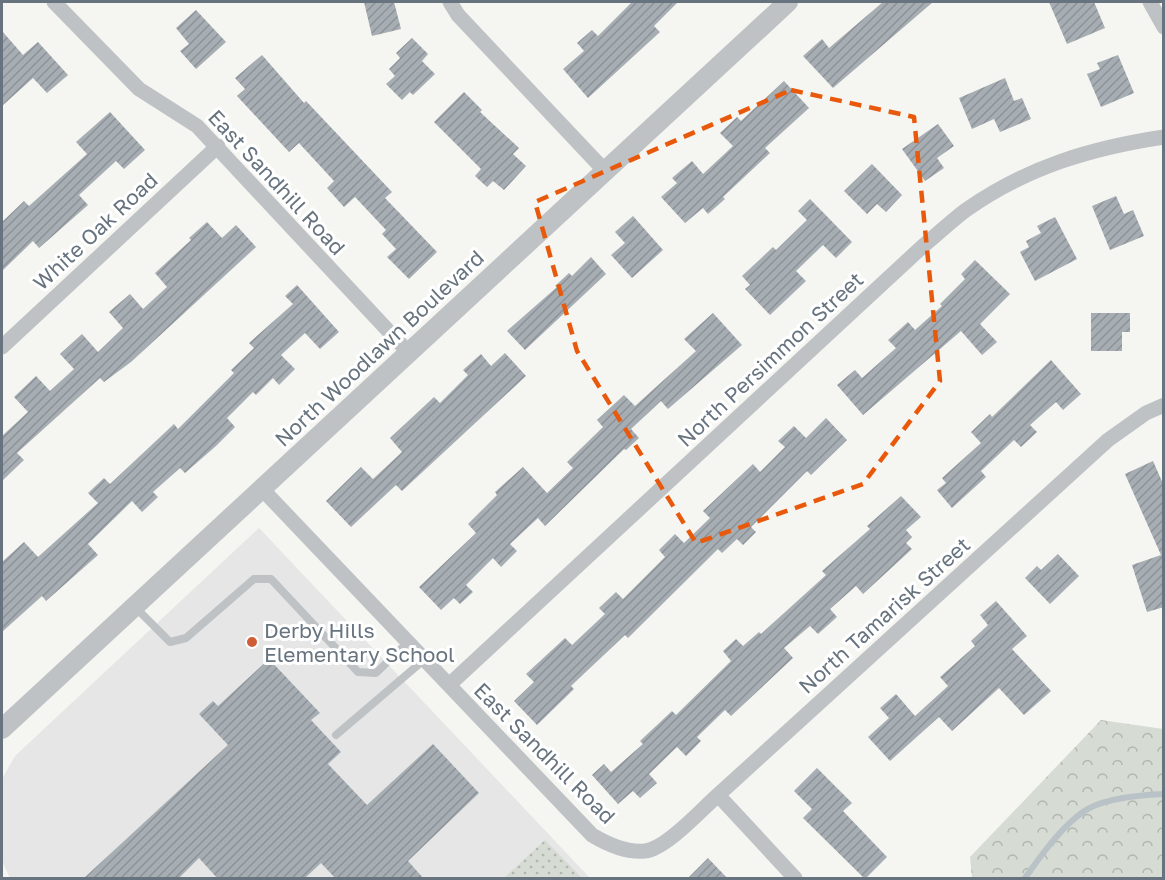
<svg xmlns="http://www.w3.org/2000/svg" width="1165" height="880" viewBox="0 0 1165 880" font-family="'Golos Text',sans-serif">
<defs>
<pattern id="forest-crowns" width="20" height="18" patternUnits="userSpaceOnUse" patternTransform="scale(1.5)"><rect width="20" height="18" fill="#d6dbd3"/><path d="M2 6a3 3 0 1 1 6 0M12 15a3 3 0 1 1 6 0" fill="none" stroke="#b1b6b0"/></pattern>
<pattern id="park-dots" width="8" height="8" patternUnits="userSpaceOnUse" patternTransform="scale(1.5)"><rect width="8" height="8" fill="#d6dbd3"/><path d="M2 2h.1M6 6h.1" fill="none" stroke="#b1b6b0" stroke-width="1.8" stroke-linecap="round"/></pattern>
<pattern id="building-hatch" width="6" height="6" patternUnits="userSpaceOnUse" patternTransform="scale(1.5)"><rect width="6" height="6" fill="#a7aeb3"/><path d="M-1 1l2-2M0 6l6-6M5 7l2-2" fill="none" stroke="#8c9297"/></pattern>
</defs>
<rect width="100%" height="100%" fill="#f5f5f1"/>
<path fill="#e5e6e5" d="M259,528L590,878H10L2,861V779L15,756Z"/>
<path fill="url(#forest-crowns)" d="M1101,720L1163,729V878H972L970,857Z"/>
<path fill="url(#park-dots)" d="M545,840L582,878H504Z"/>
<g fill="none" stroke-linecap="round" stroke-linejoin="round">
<path stroke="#b9c2c7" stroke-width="6" d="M1025,878C1041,856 1060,828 1083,812C1102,798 1141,795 1164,794"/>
</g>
<path fill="url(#building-hatch)" d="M364,2H394L401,29L372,36Z
M632,2H678L654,26L660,32L588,98L563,69L584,51L577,43L592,30L598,36Z
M883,2H933L833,88L803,56L822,39L829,48Z
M1049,2H1094L1105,28L1067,44Z
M196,10L226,42L196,69L180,51L189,44L176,28Z
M2,31L23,55L38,42L68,75L47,93L33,78L2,106Z
M412,38L428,54L422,61L435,74L413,95L410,92L402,100L386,84L395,76L389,69L400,58L396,53Z
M262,55L304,103L306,101L392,192L385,198L437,252L409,279L387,257L396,249L382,234L386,230L355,197L344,207L327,188L334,181L299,143L289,152L237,96L245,89L235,78Z
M1118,55L1134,93L1101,107L1087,74L1100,69L1097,63Z
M1005,78L1014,101L1022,98L1031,119L1000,132L994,119L972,129L959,98Z
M784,81L809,108L765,148L770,153L723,197L725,199L708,214L703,208L685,223L661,197L677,183L672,178L692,161L703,174L733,146L720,133L737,117L741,121Z
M464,92L482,110L480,112L519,148L513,154L526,166L504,190L493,181L487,187L475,176L481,169L434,122Z
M110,112L145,150L124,169L116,161L79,195L88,205L39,248L33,241L2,271V222L24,201L29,206L87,154L76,142Z
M938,124L954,146L937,158L944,168L925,181L902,149Z
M872,164L902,195L886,212L877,204L867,214L844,191Z
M1116,196L1124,214L1133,210L1144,236L1110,250L1092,206Z
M810,199L852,242L836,258L823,245L796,271L806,281L770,315L745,289L750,285L742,276L773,247L776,250L807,220L798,211Z
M633,216L663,250L632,278L611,255L625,243L615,232Z
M1055,217L1077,259L1035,281L1020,252L1029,247L1026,241L1041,233L1037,226Z
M207,222L222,238L236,225L256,247L131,362L104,382L100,378L17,453L24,460L2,481V436L28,412L14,397L36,376L50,391L74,369L60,354L82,334L98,352L123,328L109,312L130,294L143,309L167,287L155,273L191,240L189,238Z
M591,257L606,274L525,350L507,331L557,287L555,286L569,273L572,276Z
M975,260L1010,294L980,324L997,342L982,355L961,331L863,415L837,385L855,370L862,378L896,348L888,340L908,322L915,330L942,306L940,304L965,279L961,274Z
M297,285L339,332L320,349L305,333L281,355L295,369L279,385L273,378L256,395L253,392L227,418L235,427L216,446L185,473L180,468L153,492L158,497L142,512L132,501L88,544L98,555L46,601L42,596L2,632V562L24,542L38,557L98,503L88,493L104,478L110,484L174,424L178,429L234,373L231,370L254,348L249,343L293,304L285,296Z
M713,313L742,345L668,409L661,401L631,429L639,438L626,450L624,449L545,526L538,518L510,544L517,551L501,567L493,558L466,585L473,592L460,604L454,598L441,610L419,587L476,533L468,524L497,495L495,492L523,467L547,493L573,468L567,462L603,427L597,420L624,395L635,406L696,351L684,339Z
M1091,313H1130V332H1122V351H1091Z
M505,353L526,376L402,491L396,485L351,527L326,501L361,467L373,479L402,452L390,438L434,397L440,403L468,375L463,370L481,354L491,366Z
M1051,360L1081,394L1063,410L1056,402L1030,425L1037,432L1021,447L1014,440L981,471L986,477L952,508L937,490L946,483L942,478L981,443L971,432L990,414L992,417Z
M826,418L847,440L811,475L807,471L751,527L756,532L743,545L737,539L722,553L718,549L628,638L625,635L571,686L574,689L537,725L514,701L534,682L526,674L565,638L572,645L605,614L599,608L616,592L623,599L665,557L659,550L675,534L684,543L710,518L703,511L753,464L760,472L785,447L778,441L794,426L806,438Z
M1153,461L1164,486V607L1147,612L1132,565L1161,555L1125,474Z
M901,496L921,517L906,530L912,537L906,543L912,549L863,594L856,586L830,609L837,617L818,634L810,626L784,648L793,658L731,716L725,710L697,737L701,741L686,756L677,747L649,774L657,783L640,798L633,791L618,804L592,775L604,764L611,772L643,744L640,741L672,711L676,715L731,661L723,651L736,639L743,646L759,632L761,634L826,575L822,571L870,529L867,526Z
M1058,554L1079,576L1050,604L1025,578L1037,566L1041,570Z
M996,601L1027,636L1012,649L1051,691L1024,715L999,688L952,731L939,717L890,761L868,737L889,718L880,708L896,694L915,716L948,686L940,677L975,646L971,641L988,625L980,615Z
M269,659L320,713L311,720L341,752L328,764L367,805L433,744L479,793L408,861L424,879H336L321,863L304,879H218L199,858L178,879H83L228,745L199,714L213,701L218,706Z
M817,768L852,803L843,811L887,857L865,879L803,818L812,809L794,791Z
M708,858L728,879H687Z"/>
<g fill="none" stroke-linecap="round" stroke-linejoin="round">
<path stroke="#bec2c5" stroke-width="8" d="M135,607L170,642L186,638L254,579H271L358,672L376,673L408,642
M336,735L425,659"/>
<path stroke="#bec2c5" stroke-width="15" d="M54,2L139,89L197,126L409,353
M450,2L458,15L605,171
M1150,2L1164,27
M2,347L218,146
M262,489L592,835C607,844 627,853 645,851C666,849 702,809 718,795L1108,440L1146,413L1164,405
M449,685L923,246C938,234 951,221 966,210C1027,167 1091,148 1164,137
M718,795L795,878"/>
<path stroke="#bec2c5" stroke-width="20" d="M2,729L788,2"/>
</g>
<path fill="none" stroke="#e8590c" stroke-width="4.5" stroke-dasharray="12 8" stroke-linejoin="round" d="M791,90L914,117L940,381L863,484L696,543L577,351L535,202Z"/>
<circle fill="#cf5e37" stroke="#fff" stroke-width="2" cx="252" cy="642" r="6"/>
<g text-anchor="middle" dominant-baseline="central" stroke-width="6" stroke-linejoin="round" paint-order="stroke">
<g font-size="21" fill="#67747f" stroke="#fff">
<text transform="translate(277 182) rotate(47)">East Sandhill Road</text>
<text transform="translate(95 231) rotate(-43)">White Oak Road</text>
<text transform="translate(379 348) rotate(-43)">North Woodlawn Boulevard</text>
<text transform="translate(770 359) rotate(-43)">North Persimmon Street</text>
<text transform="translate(884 615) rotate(-42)">North Tamarisk Street</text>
<text transform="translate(545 753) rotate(45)">East Sandhill Road</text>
</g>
<g font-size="21" fill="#67747f" stroke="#fff" text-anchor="start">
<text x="264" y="630">Derby Hills<tspan x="264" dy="24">Elementary School</tspan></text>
</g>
</g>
<rect width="1165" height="880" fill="none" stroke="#67747f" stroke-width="6"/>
</svg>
